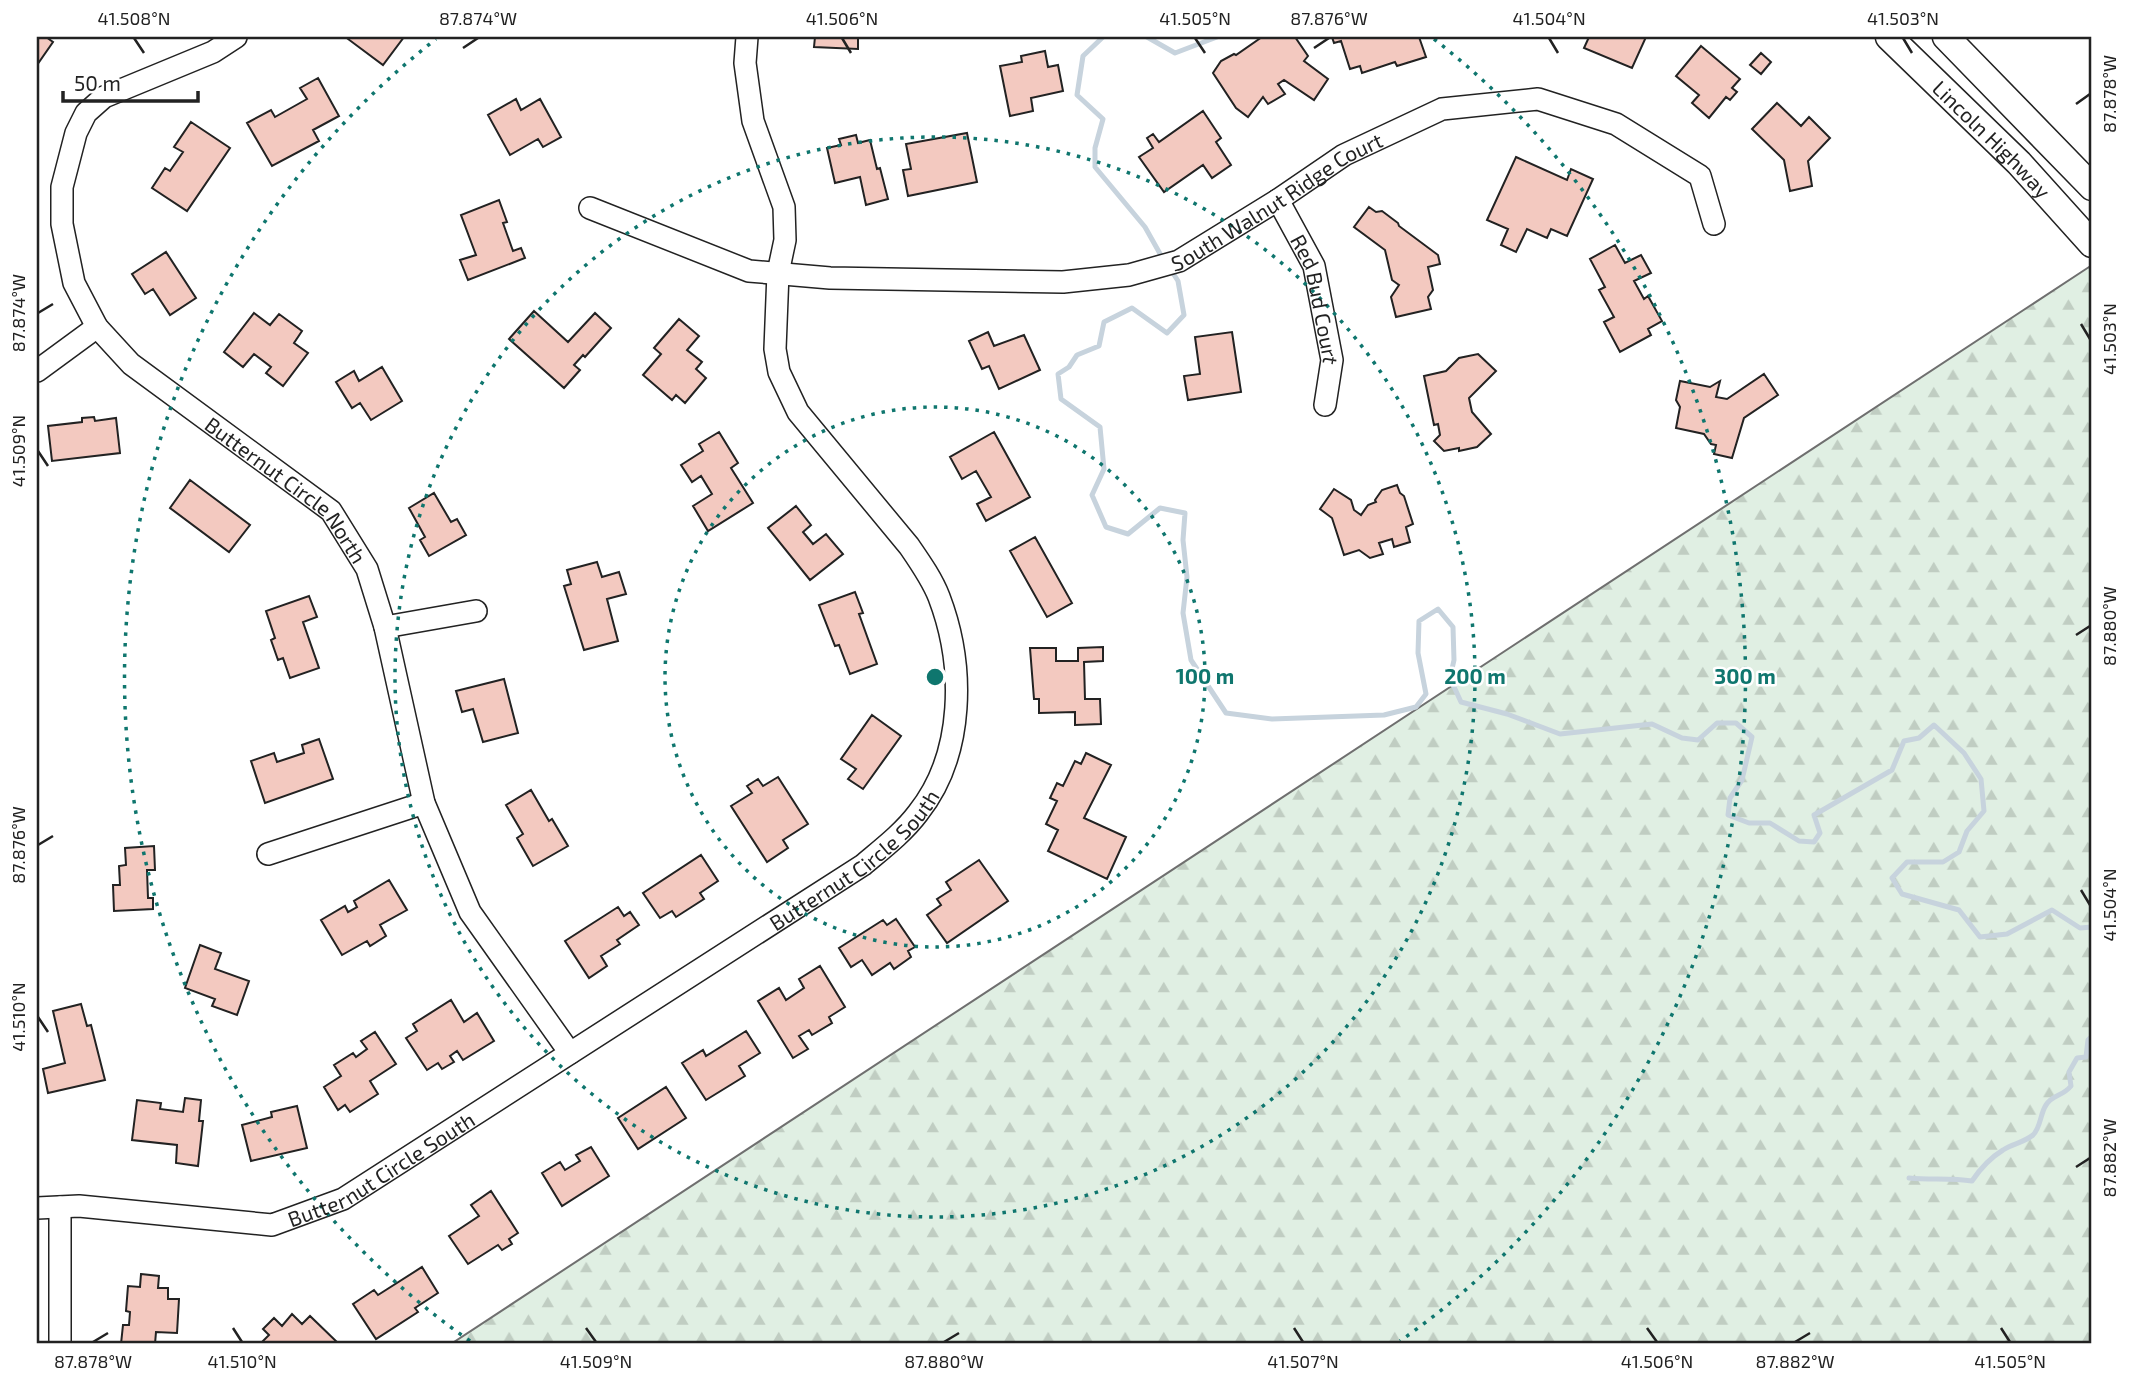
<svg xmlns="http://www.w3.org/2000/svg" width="2129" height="1381" viewBox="0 0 2129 1381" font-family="'Exo 2',sans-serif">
<defs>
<pattern id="forest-firs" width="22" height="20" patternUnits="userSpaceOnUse" patternTransform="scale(1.75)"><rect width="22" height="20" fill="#e0efe3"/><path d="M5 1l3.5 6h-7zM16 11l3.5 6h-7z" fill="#c0cdc2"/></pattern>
</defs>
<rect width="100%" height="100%" fill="#fff"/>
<path fill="url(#forest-firs)" stroke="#6f6f6f" stroke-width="2" d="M2089,267L2092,271V1344H451Z"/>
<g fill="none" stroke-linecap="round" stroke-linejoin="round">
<path stroke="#c7d3dd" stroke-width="5" d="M1103,37L1083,56L1077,95L1103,119L1095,148V167L1145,227L1163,259
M1147,37L1175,53L1217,37
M1171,270L1178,281L1184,315L1167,333L1132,308L1104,322L1099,346L1077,355L1069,367L1058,374L1061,399L1100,427L1104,469L1092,495L1106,527L1128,534L1160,508L1185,513L1183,540L1187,577L1183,613L1191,660L1226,713L1272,719L1384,715L1416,707L1426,694L1418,653L1419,621L1438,609L1453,627L1454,660L1450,678L1461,702L1507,714L1560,734L1652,724L1682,738L1698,740L1717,723H1736L1752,737L1742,780L1730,798L1728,815L1749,823H1770L1799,841L1814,842L1820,833L1814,815L1892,770L1904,741L1919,738L1934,725L1964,753L1981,779L1984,811L1967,831L1959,852L1943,862H1907L1892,878L1902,894L1959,910L1980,937L2007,934L2052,910L2080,928L2092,927
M1909,1178C1930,1180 1951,1178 1972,1181C1980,1169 1990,1158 2003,1150C2012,1144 2025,1142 2033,1135C2041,1127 2040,1114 2046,1105C2053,1094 2062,1097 2071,1086L2069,1072L2077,1058L2086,1057L2088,1040L2092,1036"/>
</g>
<path fill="#f3c9c0" stroke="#222" stroke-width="2" d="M37,37H46L53,42L37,65Z
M350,37H404L383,65L348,39Z
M815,37H858V49L814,47Z
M1262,37H1295L1308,56L1304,61L1328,79L1314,100L1284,80L1278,84L1285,94L1268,104L1263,97L1248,117L1236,108L1213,73L1221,61L1234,54L1236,55Z
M1332,37H1419L1426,57L1397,66L1395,62L1362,73L1360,66L1350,69L1341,41L1334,43Z
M1589,37H1646L1632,68L1584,48Z
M1701,46L1740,79L1732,88L1737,92L1730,100L1726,97L1709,118L1692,103L1699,95L1676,76Z
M1045,51L1048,67L1058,65L1063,91L1031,98L1033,111L1010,116L1000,66L1022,62L1021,56Z
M1761,53L1771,62L1761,74L1750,65Z
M318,78L339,116L313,130L319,141L272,166L247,123L271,110L275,117L307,99L300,88Z
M516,99L521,110L540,99L561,137L543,147L538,139L510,155L488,115Z
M1777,103L1801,126L1809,117L1830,138L1808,161L1812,186L1790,191L1784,160L1752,129Z
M1203,111L1221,138L1216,142L1231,165L1212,178L1203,165L1164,192L1139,157L1153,148L1147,138L1153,134L1159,142Z
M191,122L230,148L187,211L152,188L165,168L170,171L183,152L174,147Z
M967,133L977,182L908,196L903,170L911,169L906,144Z
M856,135L858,143L870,140L877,169L880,168L888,199L866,205L860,177L835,183L827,148L841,145L839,139Z
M1516,157L1567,180L1571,169L1593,179L1567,236L1551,229L1547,238L1527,229L1516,252L1501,245L1508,229L1487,220Z
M499,200L507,222L503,223L513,251L521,248L525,258L468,280L460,260L476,255L461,215Z
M1369,207L1376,212L1382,211L1398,223L1399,226L1438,255L1440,264L1428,267L1433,290L1428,297L1431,309L1396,317L1391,297L1399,285L1392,280L1385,250L1354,227Z
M1615,245L1625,263L1641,255L1651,273L1634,281L1644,299L1648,296L1662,321L1648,329L1651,335L1620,352L1604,322L1614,317L1599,290L1605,287L1590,259Z
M166,252L196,298L170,315L153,289L145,294L132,274Z
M534,311L568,342L595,313L611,328L585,357L583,355L574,365L580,370L564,388L509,339Z
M254,313L270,325L279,314L302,331L294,343L308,353L283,386L266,373L271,367L254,354L243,367L224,352Z
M679,319L699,336L687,350L702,362L696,369L706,378L685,403L676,395L672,400L643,375L661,354L654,348Z
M988,332L994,346L1024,335L1040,370L999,389L989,366L982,369L969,341Z
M1232,332L1241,392L1188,400L1184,376L1200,374L1195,337Z
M1478,354L1496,371L1469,398L1472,412L1491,434L1477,447L1459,451V448L1444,451L1434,441L1440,435L1438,424L1434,425L1424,376L1446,371L1459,358Z
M382,367L402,401L371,420L360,403L352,408L336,382L354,371L359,381Z
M1764,374L1778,395L1744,418L1732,458L1714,454L1716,445L1711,444L1704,434L1676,428L1680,407L1676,400L1680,381L1710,387L1720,381L1716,397L1727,399Z
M94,417L95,421L116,418L120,453L52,461L48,426L82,422V418Z
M719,432L738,463L731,468L753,503L708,531L693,506L712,494L701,476L692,482L681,465L703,451L699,444Z
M994,432L1030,497L986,521L977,504L991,497L976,471L962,479L950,457Z
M190,480L250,525L229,552L170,508Z
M1397,485L1400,493L1404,496L1413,524L1406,527L1410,542L1394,547L1392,539L1379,543L1383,554L1370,558L1359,550L1344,555L1332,518L1320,509L1334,489L1351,500L1354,510L1361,515L1368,505L1376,502L1375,500L1382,490Z
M434,493L451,522L457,519L466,535L429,556L420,540L425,537L409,508Z
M796,506L811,525L803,532L813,544L826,534L843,554L810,580L768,528Z
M1035,537L1072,603L1047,617L1010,551Z
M597,562L602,577L619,572L626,594L607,599L618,641L584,650L564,586L571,584L567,570Z
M855,592L863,613L859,614L877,664L850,674L839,645L835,646L819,605Z
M309,596L317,617L303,622L319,668L290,678L283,658L278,660L271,640L275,638L266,611Z
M1103,647V661L1084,662L1085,699H1100L1101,724L1075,725V712L1039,713V699H1034L1030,648H1056V661H1078V648Z
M504,679L518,733L483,742L473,709L462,712L456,691Z
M872,715L901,736L863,789L848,779L856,769L841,759Z
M319,739L333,779L265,803L251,761L274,753L277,762L304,753L302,745Z
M1086,753L1111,765L1084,818L1126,837L1107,879L1048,851L1058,830L1046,824L1057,801L1050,798L1057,783L1063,786L1075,761L1081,764Z
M778,777L808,824L783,840L788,848L767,862L731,806L752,793L747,786L758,779L763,786Z
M531,790L549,821L552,819L568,846L533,866L517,838L523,834L506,805Z
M154,846L155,870H147L148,898H153V909L114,911L113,885H120L119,866L126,865L125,848Z
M701,855L718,881L700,893L704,899L676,917L672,911L660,918L643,893Z
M979,860L1008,901L947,943L927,915L941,905L937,899L951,890L946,882Z
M389,880L407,910L380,925L386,936L370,946L367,941L342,955L321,920L345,906L348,912L357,907L354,901Z
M618,907L624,916L630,912L639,925L617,940L620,944L601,956L607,966L589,978L565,941Z
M896,919L915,947L908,951L911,957L894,969L890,963L872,975L862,960L851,967L839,948L883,920L887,925Z
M200,945L221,953L215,969L249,981L237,1015L212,1006L215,999L185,988Z
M820,966L845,1007L829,1017L832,1023L812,1035L809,1030L799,1036L808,1049L793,1058L758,1001L779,988L786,1000L804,988L799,979Z
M451,1000L464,1022L477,1013L494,1041L463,1060L457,1051L450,1056L454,1062L442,1069L438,1063L427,1070L406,1038L417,1031L413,1024Z
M81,1004L87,1026L91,1025L105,1080L48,1093L43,1069L65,1063L53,1011Z
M746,1031L760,1053L739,1066L745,1076L706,1100L682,1063L703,1050L706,1056Z
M375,1032L396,1064L370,1081L378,1094L350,1112L345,1105L338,1110L324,1087L341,1076L334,1065L353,1053L356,1057L367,1049L361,1041Z
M666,1087L686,1118L638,1149L618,1118Z
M185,1098L201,1100L199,1121H203L198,1166L176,1163L177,1145L132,1140L137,1100L161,1103L160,1109L183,1112Z
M297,1106L307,1148L251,1161L242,1125L272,1117L271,1112Z
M591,1147L609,1176L562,1206L542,1173L560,1162L565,1170L580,1161L576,1155Z
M491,1191L518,1233L509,1239L512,1244L502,1250L498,1245L468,1264L449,1236L479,1216L471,1205Z
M422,1267L438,1293L415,1308L418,1312L376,1339L353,1304L374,1290L378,1295Z
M141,1274L159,1276L158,1288H168V1299H179L177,1333L156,1332L155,1344H121L123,1325H129L130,1312L126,1311L128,1286L140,1287Z
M292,1314L302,1324L310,1316L339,1344H260L269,1335L263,1329L274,1318L282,1326Z"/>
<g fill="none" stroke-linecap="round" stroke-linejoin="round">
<g stroke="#222" stroke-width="24">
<g id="minor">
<path id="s1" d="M236,37L213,52L104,97L86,113L76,133L62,187V224L74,283L97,327L131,364L331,511L367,569L385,627L424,803L470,912L570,1053"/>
<path id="s2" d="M1278,200L1314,266L1332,360L1325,405"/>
<path id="s3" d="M590,208L749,271L830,278L1063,282L1129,275L1179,261L1278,200L1344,155L1442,109L1538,99L1616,124L1700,176L1714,224"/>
<path d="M37,371L97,327"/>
<path d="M385,627L476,611"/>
<path d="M268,854L424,803"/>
<path d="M60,1207V1344"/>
<path id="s4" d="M37,1208L79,1206L272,1225L343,1199L863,865C882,849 903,833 918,813C965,754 965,665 939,597C932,579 920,562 909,546L798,412L779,372L775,349L778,273L785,240L784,207L753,121L745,63L747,37"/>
</g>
</g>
<g stroke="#222" stroke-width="29">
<g id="major">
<path id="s5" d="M1889,37L2019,163L2092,244"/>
<path d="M1946,37L2092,187"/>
</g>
</g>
<use href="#minor" stroke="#fff" stroke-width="21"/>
<use href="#major" stroke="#fff" stroke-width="26"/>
</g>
<path fill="none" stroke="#222" stroke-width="2.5" d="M134,38L144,53M842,38L851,53M1195,38L1205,53M1549,38L1558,53M1903,38L1912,53M463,48L478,38M1314,48L1329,38M2076,104L2090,94M38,313L53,304M2081,324L2090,339M38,451L48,466M2076,635L2090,626M38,845L53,836M2081,890L2090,905M38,1017L48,1032M2076,1167L2090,1158M233,1328L242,1342M586,1328L596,1342M1294,1328L1303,1342M1647,1328L1657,1342M2001,1328L2010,1342M93,1342L108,1333M944,1342L959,1333M1795,1342L1810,1333"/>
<g fill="none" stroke="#0f766e" stroke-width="3.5" stroke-dasharray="3.5 7">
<circle cx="935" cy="677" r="270"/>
<circle cx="935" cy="677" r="540"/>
<path d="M470 1341A810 810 0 0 1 436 39M1434 39A810 810 0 0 1 1400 1341"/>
</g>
<g text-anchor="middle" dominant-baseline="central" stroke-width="5" stroke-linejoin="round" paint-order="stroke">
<g font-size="21" fill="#222" stroke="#fff">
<text stroke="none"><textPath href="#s5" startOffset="145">Lincoln Highway</textPath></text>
<text stroke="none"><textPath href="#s3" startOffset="718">South Walnut Ridge Court</textPath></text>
<text stroke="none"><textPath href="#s2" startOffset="108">Red Bud Court</textPath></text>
<text stroke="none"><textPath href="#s1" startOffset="646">Butternut Circle North</textPath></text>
<text stroke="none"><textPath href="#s4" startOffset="926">Butternut Circle South</textPath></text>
<text stroke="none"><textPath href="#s4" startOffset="359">Butternut Circle South</textPath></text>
</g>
</g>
<circle cx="935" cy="677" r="10" fill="#0f766e" stroke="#fff" stroke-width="3.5"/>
<g font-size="21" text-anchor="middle" font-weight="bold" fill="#0f766e" stroke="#fff" stroke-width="5" stroke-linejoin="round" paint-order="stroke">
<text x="1205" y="684">100 m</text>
<text x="1475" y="684">200 m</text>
<text x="1745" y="684">300 m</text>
</g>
<rect width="2129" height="1381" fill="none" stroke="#ffffff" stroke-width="77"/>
<path d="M63 91v10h135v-10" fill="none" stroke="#222222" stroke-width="3.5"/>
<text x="74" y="91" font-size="21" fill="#222222" stroke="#ffffff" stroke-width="5" paint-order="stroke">50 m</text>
<rect x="38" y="38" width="2052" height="1304" fill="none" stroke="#222" stroke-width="2.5"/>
<g font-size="18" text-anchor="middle" fill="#222">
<text x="134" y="25">41.508°N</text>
<text x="478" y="25">87.874°W</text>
<text x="842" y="25">41.506°N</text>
<text x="1195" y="25">41.505°N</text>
<text x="1329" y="25">87.876°W</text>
<text x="1549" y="25">41.504°N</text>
<text x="1903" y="25">41.503°N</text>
<text transform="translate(2110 94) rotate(-90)" y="6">87.878°W</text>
<text transform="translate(19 313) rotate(-90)" y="6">87.874°W</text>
<text transform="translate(2110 339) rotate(-90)" y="6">41.503°N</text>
<text transform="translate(19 451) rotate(-90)" y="6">41.509°N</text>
<text transform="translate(2110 626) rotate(-90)" y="6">87.880°W</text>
<text transform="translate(19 845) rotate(-90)" y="6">87.876°W</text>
<text transform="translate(2110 905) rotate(-90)" y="6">41.504°N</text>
<text transform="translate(19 1017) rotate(-90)" y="6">41.510°N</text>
<text transform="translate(2110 1158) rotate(-90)" y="6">87.882°W</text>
<text x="93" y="1368">87.878°W</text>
<text x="242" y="1368">41.510°N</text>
<text x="596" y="1368">41.509°N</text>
<text x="944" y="1368">87.880°W</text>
<text x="1303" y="1368">41.507°N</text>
<text x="1657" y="1368">41.506°N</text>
<text x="1795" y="1368">87.882°W</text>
<text x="2010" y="1368">41.505°N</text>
</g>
</svg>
